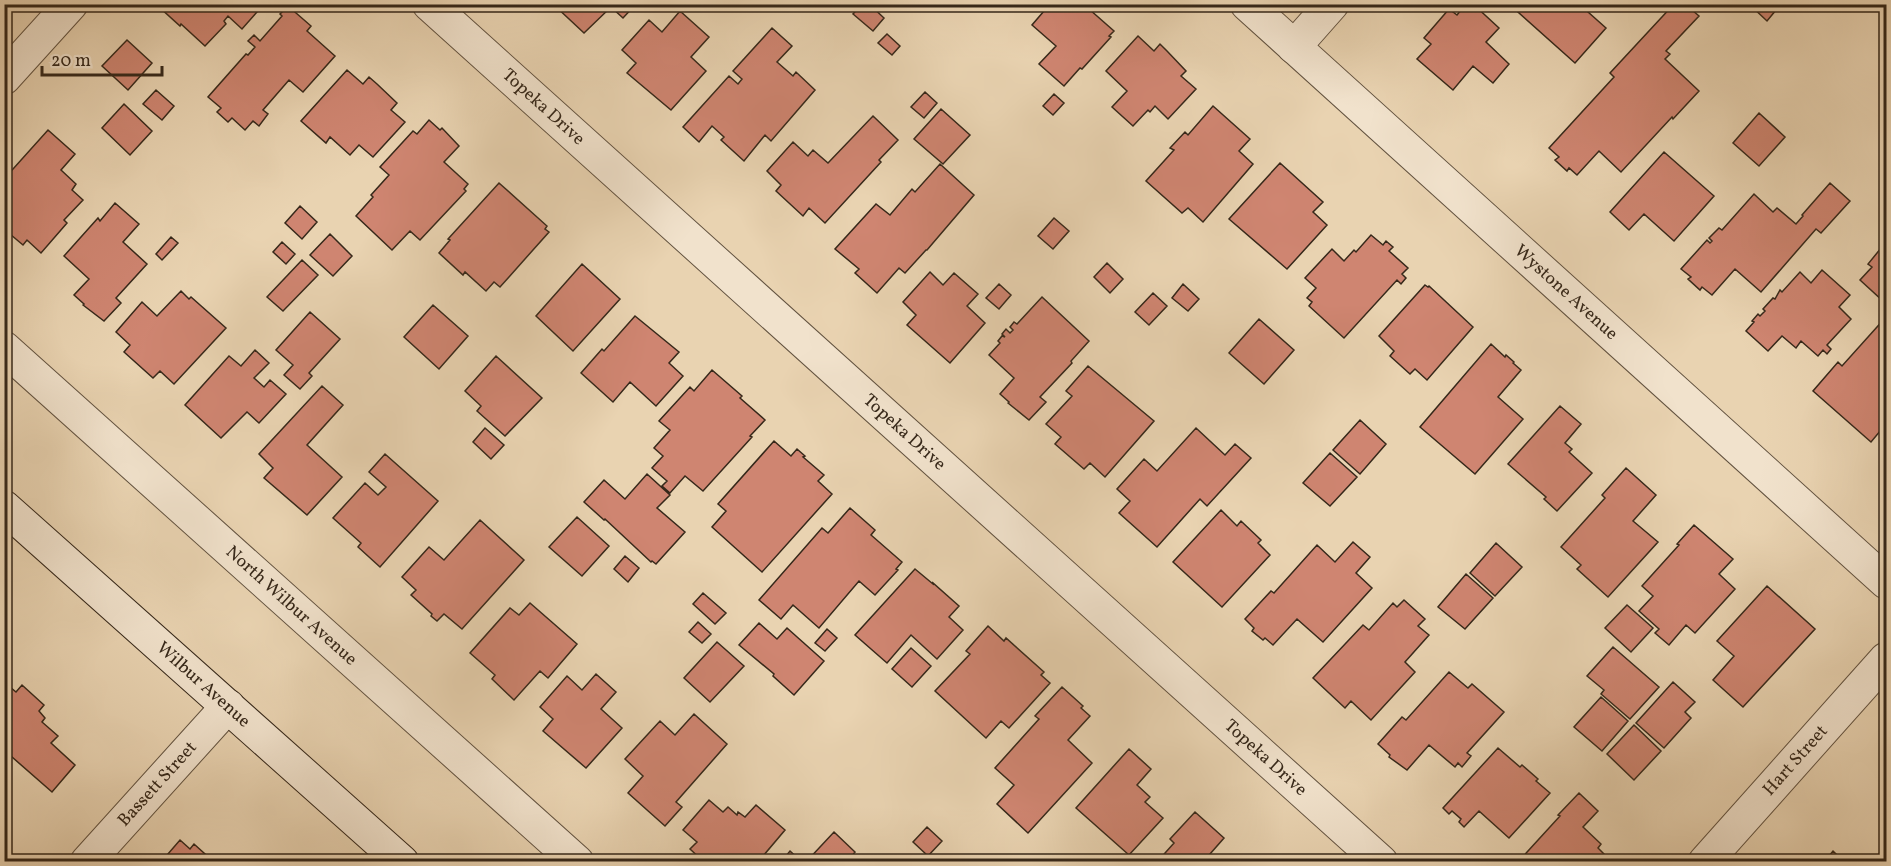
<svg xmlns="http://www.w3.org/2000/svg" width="1891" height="866" viewBox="0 0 1891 866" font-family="Vollkorn,serif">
<rect width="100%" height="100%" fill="#e9d3b1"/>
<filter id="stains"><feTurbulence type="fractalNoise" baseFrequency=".00333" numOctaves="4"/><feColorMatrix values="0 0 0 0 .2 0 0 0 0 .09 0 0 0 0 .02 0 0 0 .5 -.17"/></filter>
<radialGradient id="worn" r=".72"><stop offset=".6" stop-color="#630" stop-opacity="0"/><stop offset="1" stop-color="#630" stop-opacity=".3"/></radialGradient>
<path fill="#cf8571" stroke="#36281a" stroke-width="1.5" d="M159,4H264L242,29L228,16L224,21L226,24L205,46L181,24L180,26L158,6Z
M553,4H636L623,18L611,7L584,33Z
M862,4H869L884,18L873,31L853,14Z
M1050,4H1094L1089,9L1114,31L1109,36L1111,37L1082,69L1080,68L1064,86L1039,64L1056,46L1032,25Z
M1466,4H1473L1499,28L1486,42L1509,64L1493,83L1473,66L1453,90L1417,59L1431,44L1424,38L1449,9L1457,15Z
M1509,4H1579L1606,28L1575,63Z
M1674,4H1685L1699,16L1666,51L1670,54L1665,59L1699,91L1673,119L1672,117L1621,172L1599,151L1577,175L1569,168L1567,171L1555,160L1559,157L1549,148L1614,77L1610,73Z
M1749,4H1781L1767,21Z
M288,6L311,26L307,31L335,56L303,92L289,80L263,110L268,114L259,126L253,121L245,130L232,118L228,122L217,112L221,108L208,97L246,54L248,55L255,47L248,41L254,35L260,41L282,16L280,14Z
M680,11L709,37L691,57L706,71L671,110L627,73L636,63L622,50L649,20L662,32Z
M772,28L792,46L777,62L793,76L796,72L815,90L771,141L765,135L744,161L721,140L724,137L712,126L699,142L683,127L729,76L738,84L742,79L733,71Z
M887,34L900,46L892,55L878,43Z
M1138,36L1154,51L1160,44L1167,51L1186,71L1181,76L1196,89L1168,119L1155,106L1150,112L1148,110L1133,126L1112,107L1127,91L1106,71Z
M127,40L152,63L128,90L102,66Z
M347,70L363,84L369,77L377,84L397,103L391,110L405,122L373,157L359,145L350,155L330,137L326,143L301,121Z
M156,90L174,106L162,120L143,104Z
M925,92L937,103L924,118L911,107Z
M1054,94L1064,103L1053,115L1043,106Z
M124,104L152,131L130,155L102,128Z
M1213,106L1250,139L1239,151L1253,164L1203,222L1188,208L1182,213L1146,181L1174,150L1170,148L1185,132L1188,135Z
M941,109L970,135L943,164L914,139Z
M1759,113L1785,137L1759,166L1733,143Z
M873,116L898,140L879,160L881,162L825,223L809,208L803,216L776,191L781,185L767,171L793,142L808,156L813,150L828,163Z
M429,120L440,130L442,128L459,146L444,162L468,184L464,189L466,191L420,240L410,231L392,250L356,216L373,197L371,195L389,175L380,167L413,131L417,134Z
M48,130L75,154L61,170L76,184L72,190L83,200L64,220L67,223L41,253L27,240L23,245L4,229V179Z
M1664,152L1714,196L1674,241L1644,214L1629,230L1610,212Z
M1280,163L1323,202L1313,212L1327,225L1287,269L1229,219Z
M940,164L974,195L927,250H926L905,273L899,268L877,293L855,273L859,269L835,249L876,204L890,215L912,189L915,192Z
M499,183L547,226L545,229L549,232L500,287L494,282L486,291L465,272L463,275L439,253L450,240L448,239Z
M1830,183L1850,201L1821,233L1816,229L1761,292L1735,269L1712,295L1702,287L1700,290L1688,279L1691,277L1681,269L1707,240L1710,243L1712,241L1709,238L1719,228L1722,230L1754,194L1773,212L1777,208L1796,224L1803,216L1802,215Z
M115,203L139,224L123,242L147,264L116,298L121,303L104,321L83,305L84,304L74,295L89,279L64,256L98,218L100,221Z
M300,206L317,222L302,239L285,223Z
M1054,218L1069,231L1053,249L1038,236Z
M330,234L352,256L333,276L310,255Z
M1371,235L1383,245L1386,241L1393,247L1389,251L1408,268L1402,274L1406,278L1401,284L1397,280L1344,338L1309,306L1312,302L1307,298L1316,288L1305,278L1332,249L1344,261L1354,250L1356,252Z
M171,237L178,243L162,260L156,254Z
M282,242L295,254L286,264L273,252Z
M1886,242V296L1883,301L1860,280L1872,267L1868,264Z
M302,260L318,275L283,311L267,297Z
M1107,263L1123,279L1110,293L1094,277Z
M582,264L620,299L573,351L536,316Z
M1822,270L1850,295L1839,307L1851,319L1827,345L1831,349L1827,354L1823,350L1818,356L1801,341L1796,348L1782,336L1768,351L1746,331L1754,322L1752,321L1758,314L1760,316L1765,311L1763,309L1773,298L1775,299L1780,290L1782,292L1800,272L1811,283Z
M930,272L943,285L954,273L978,294L967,306L985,323L950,363L907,325L916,315L903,302Z
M999,284L1011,295L999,309L986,298Z
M1183,284L1199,299L1188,311L1172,298Z
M1425,285L1428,287L1429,286L1473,327L1427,380L1415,369L1410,374L1390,356L1394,351L1379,336Z
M181,291L189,299L191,297L226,328L174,384L160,371L153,378L124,352L130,345L116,332L142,302L157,316Z
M1153,293L1167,306L1149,325L1135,312Z
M1042,297L1089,341L1071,361L1072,363L1040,397L1046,402L1029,420L1008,403L1009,402L1000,394L1014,378L989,355L1000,343L998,341L1002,336L1005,337L1002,334L1006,329L1010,333L1013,330L1010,327L1014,322L1017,324Z
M433,305L468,336L439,369L404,337Z
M310,312L340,339L309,373L312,376L300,389L284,375L293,365L276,350Z
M635,316L679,352L669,363L683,376L656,406L630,382L613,402L581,373L602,349L604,351Z
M1886,317V424L1871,442L1813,391L1838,362L1842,366Z
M1259,319L1294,350L1264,384L1229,353Z
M1491,344L1505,357L1506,355L1514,362L1513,363L1521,370L1498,397L1523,419L1475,474L1420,427Z
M255,350L269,363L254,378L264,387L270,380L286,394L259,423L247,412L221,438L185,405L229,356L241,366Z
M496,356L542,398L505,436L477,411L481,406L465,391Z
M1088,366L1154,421L1105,477L1090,463L1084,469L1055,444L1061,437L1046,424L1072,396L1066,391Z
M712,370L742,396L740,398L765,420L750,436L752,437L703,491L685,476L670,493L662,486L667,481L652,468L663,456L654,448L670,430L659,421L690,387L694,391Z
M322,386L343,405L307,445L342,477L307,515L264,478L273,468L259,454Z
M1560,406L1581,424L1565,443L1572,449L1569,452L1592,473L1557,511L1544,499L1546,497L1508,464Z
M1360,420L1386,444L1360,474L1333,450Z
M485,428L504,445L491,459L473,442Z
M1196,428L1225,455L1235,444L1251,458L1207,506L1200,499L1157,547L1119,513L1130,501L1117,489L1144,459L1157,471Z
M774,441L791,456L797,449L805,456L803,457L824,475L818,481L832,494L762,572L712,527L726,511L718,504Z
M1330,453L1357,477L1330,506L1303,483Z
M385,454L438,501L380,567L358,547L361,543L333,518L365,483L378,495L386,487L369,472Z
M1626,468L1656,495L1633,521L1658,542L1608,597L1577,569L1581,565L1561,547L1605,498L1602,495Z
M647,474L670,495L657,508L685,532L656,564L652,561L651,562L605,519L604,520L584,502L604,480L625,499Z
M850,508L875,530L871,535L902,562L896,569L898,570L875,595L859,581L819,628L793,605L781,619L759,600L822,528L828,533Z
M1221,510L1237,526L1241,521L1261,540L1258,543L1270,555L1222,607L1173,562Z
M577,517L609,546L582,576L549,547Z
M480,520L524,560L462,629L444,614L437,621L431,616L432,614L411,595L416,590L402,577L429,547L444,560Z
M1694,525L1733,559L1719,574L1735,589L1695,633L1686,625L1669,645L1655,633L1659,629L1639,611L1653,596L1642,586L1679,545L1677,544Z
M1353,542L1370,557L1356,573L1372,588L1323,642L1297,619L1273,645L1265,638L1263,640L1252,631L1254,628L1245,619L1271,591L1274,593L1317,545L1335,562Z
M1496,543L1522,567L1495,596L1470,573Z
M625,556L639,568L628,582L614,569Z
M915,569L933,584V583L959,606L949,617L963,630L937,659L911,635L887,663L855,635Z
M1466,574L1493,598L1465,629L1438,607Z
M1767,586L1815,629L1743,707L1713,680L1734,656L1717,641Z
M703,593L726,613L715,624L693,604Z
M1404,600L1425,619L1418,626L1429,635L1405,662L1415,672L1371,720L1351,701L1345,708L1313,678L1363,625L1369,630L1393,603L1397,607Z
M530,603L577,644L548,678L540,671L514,700L492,679L495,675L470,653L510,608L519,615Z
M1627,605L1653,628L1631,652L1605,628Z
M698,622L711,634L702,643L689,632Z
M759,623L777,639L787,628L824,661L794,695L773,676L774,674L739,645Z
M988,626L1004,641L1006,638L1044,672L1041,675L1050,683L1009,728L1001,721L986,738L935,691L970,654L966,651Z
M827,629L837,638L825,651L815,643Z
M717,642L744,666L710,702L684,678Z
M1613,647L1659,687L1630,719L1601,694L1604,690L1587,676Z
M911,648L931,666L912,687L892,669Z
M1449,672L1468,688L1472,684L1504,712L1467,753L1471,756L1462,767L1458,763L1455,767L1429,745L1407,770L1389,757L1390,755L1378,744L1402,717L1406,720Z
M596,674L616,692L601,709L622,728L586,768L543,731L553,719L540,707L567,676L582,690Z
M4,682L16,692L22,685L44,705L39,711L45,718L42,722L58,736L51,743L75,765L52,792L4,750Z
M1673,682L1695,702L1685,712L1691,718L1664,748L1636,723Z
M1062,687L1083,706L1081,708L1090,716L1068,740L1092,763L1028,833L997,804L1014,785L995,768L1039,719L1035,716Z
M1601,697L1628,721L1602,751L1574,727Z
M694,714L727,744L676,802L682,807L665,826L628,793L643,776L625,759L660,721L675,735Z
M1634,725L1661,751L1634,780L1607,754Z
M1498,748L1520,767L1522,765L1538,779L1536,781L1550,793L1509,838L1479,811L1464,827L1459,822L1461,819L1452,811L1449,814L1443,808Z
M1129,749L1151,769L1137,785L1150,797L1145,802L1163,818L1129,855L1076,808Z
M1579,793L1598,811L1583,827L1601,844L1598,848L1610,860L1608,862H1518L1560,816L1558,815Z
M709,800L723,812L728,807L737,815L738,812L745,817L756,805L785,830L758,862H704L690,849L697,842L683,830Z
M1195,812L1224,838L1203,862H1157L1174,843L1170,839Z
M927,827L942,841L928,856L913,842Z
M834,832L855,852L847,862H806Z
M180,840L190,849L194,844L214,862H161Z
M1886,849V862H1872L1882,850L1884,852Z
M790,851L802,862H781Z
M1833,851L1844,862H1824Z"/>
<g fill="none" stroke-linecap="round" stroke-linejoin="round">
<g stroke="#635340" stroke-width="35">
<g id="minor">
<path id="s1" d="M429,4L1381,862"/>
<path id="s2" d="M1247,4L1886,582"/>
<path d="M1294,47L1332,4"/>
<path d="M4,78L71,4"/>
<path id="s3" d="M4,348L577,862"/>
<path id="s4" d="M87,862L228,706"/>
</g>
</g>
<g stroke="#635340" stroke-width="35">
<g id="tertiary">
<path id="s5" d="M1705,862L1886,659"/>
</g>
</g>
<g stroke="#36281a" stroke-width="35">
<g id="secondary">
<path id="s6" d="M4,507L402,862"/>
</g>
</g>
<use href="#minor" stroke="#f1e2cc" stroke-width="33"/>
<use href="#tertiary" stroke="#f1e2cc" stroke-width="33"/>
<use href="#secondary" stroke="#f1e2cc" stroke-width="33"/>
</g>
<g text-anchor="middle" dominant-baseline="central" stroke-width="4.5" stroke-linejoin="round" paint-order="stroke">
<g font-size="18" fill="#36281a" stroke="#f1e2cc">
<text stroke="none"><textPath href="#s1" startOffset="154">Topeka Drive</textPath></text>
<text stroke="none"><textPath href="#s2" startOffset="430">Wystone Avenue</textPath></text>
<text stroke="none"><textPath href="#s1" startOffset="640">Topeka Drive</textPath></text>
<text stroke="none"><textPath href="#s3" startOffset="386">North Wilbur Avenue</textPath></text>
<text stroke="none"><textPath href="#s6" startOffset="267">Wilbur Avenue</textPath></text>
<text stroke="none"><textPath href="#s1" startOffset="1126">Topeka Drive</textPath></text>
<text stroke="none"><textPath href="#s5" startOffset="136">Hart Street</textPath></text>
<text stroke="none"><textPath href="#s4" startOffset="105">Bassett Street</textPath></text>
</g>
</g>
<rect width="1891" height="866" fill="none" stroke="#e9d3b1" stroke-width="24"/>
<rect x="6" y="6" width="1879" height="854" fill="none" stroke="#36281a" stroke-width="3"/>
<rect x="12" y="12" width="1867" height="842" fill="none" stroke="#36281a" stroke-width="1.5"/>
<path d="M42 66v9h120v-9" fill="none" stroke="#36281a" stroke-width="3"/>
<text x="51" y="66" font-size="18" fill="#36281a" stroke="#f1e2cc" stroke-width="4.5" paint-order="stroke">20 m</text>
<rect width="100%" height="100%" filter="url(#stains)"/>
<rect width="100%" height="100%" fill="url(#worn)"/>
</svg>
